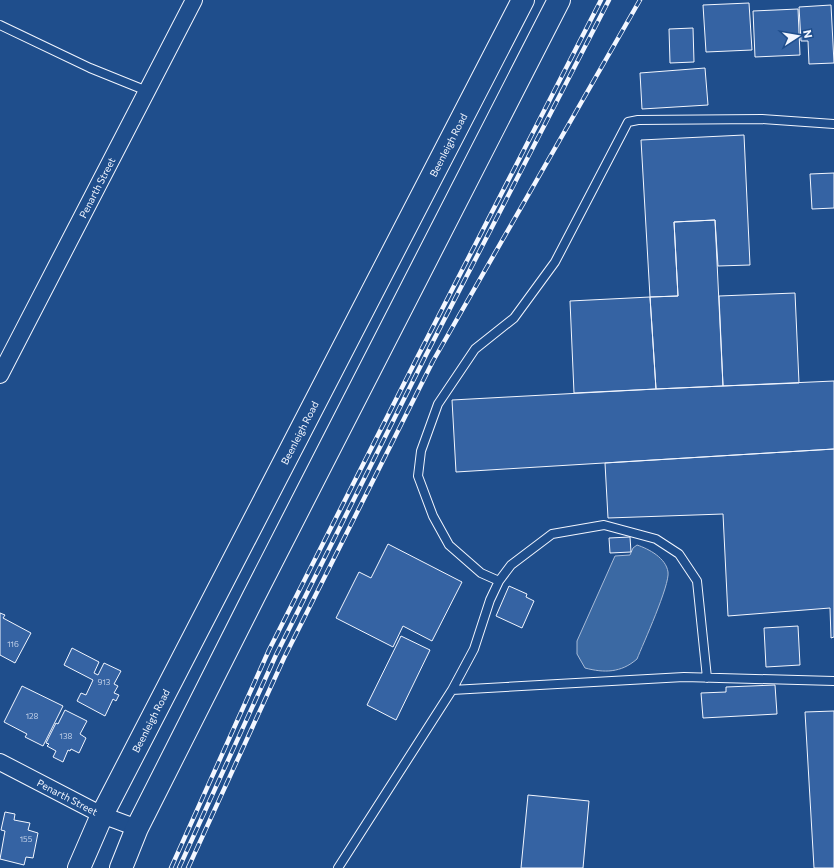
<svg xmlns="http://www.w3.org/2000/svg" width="834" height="868" viewBox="0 0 834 868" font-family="Commissioner,sans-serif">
<rect width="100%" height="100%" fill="#1f4e8c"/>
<path fill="#3b69a3" stroke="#a8bbd7" d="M637,545C649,549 666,558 668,572C670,585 643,644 637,659C621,673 604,673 585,668L577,654V641L615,556L630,555L633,548Z"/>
<path fill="#3563a3" stroke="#f2f6ff" d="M749,3L752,50L706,52L703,5Z
M831,5L834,63L809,64L808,41H801L799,7Z
M798,9L800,55L755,57L753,11Z
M693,28L694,62L670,63L669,29Z
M705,68L708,105L642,109L640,73Z
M744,135L750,265L718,266L715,220L674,222L678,296L650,297L641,140Z
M834,173V208L812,209L810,174Z
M715,220L723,386L656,389L650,297L678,296L674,222Z
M795,293L799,383L723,386L719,296Z
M650,297L656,389L574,393L570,301Z
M834,381V449L456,472L452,400L656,389Z
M834,449V637L831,638L830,608L728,616L723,514L608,518L605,463Z
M630,537L631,552L610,553L609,538Z
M388,544L462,582L432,641L403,626L393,647L336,618L359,572L371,578Z
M509,586L527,594L526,597L534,601L522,628L496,616Z
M0,613L5,615L3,618L31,633L15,663L0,655Z
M798,626L800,665L766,667L764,628Z
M401,636L430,650L396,720L367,705Z
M72,648L99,662L94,673L98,675L104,663L121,671L114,684L118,686L114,693L119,695L116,701L113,699L105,716L77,701L81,693L86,695L93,680L64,665Z
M775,685L777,714L703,718L701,693L726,692V687Z
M22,686L63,706L43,746L25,737L27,734L4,722Z
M65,710L87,721L80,734L86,738L79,753L71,749L70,751L68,750L63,762L53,757L56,751L47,746L49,744L46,743L56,723L58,724Z
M834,711V868H814L805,712Z
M528,795L589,801L583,868H521Z
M5,812L15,814L14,820L30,823L28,830L38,833L33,858L26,857L24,865L0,859L5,831L1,830Z"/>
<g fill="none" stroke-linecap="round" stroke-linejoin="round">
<g stroke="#f2f6ff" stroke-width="10">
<path id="lane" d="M0,25L90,68L147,91
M499,581L481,573L449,545L433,516L418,476L421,451L438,404L475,349L514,318L555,262L628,122L638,120L762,119L834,124
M452,690L474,649L490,600L499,581L511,565L552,534L604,525L656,539L679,554L697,581L707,678
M338,868L452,690L684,677L834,681"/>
</g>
<g stroke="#f2f6ff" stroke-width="18">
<g id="street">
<path id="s1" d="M0,375L194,0"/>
<path id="s2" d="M0,762L102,815L137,828"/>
</g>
</g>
<g stroke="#f2f6ff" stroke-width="24">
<g id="secondary">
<path id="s3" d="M79,868L102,815L523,0"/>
<path d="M121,868L137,828L254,596L559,0"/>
</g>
</g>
<use href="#lane" stroke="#1f4e8c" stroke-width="8"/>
<use href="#street" stroke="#1f4e8c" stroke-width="16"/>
<use href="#secondary" stroke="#1f4e8c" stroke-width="22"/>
<g stroke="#f2f6ff" stroke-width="4.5">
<path id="rail" d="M171,868L269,650L419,354L601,0
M179,868L276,655L426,355L609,0
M188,868L284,658L433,361L640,0"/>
</g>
<use href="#rail" stroke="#1f4e8c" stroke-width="3" stroke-dasharray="9" stroke-linecap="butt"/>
</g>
<g text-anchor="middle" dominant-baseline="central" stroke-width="3" stroke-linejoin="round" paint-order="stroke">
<g font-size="8" fill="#c3d1e8">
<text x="13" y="644">116</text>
<text x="104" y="682">913</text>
<text x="32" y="716">128</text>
<text x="66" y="736">138</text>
<text x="26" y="839">155</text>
</g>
<g font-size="10" fill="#f2f6ff" stroke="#1f4e8c">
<text stroke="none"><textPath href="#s3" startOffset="812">Beenleigh Road</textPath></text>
<text stroke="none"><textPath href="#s1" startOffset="211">Penarth Street</textPath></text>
<text stroke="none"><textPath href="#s3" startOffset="488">Beenleigh Road</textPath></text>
<text stroke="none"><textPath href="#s3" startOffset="164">Beenleigh Road</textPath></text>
<text stroke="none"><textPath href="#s2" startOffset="76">Penarth Street</textPath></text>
</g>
</g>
<g transform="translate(798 36) rotate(78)" stroke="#1f4e8c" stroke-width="3" paint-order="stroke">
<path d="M0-3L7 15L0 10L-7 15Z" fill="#f2f6ff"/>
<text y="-6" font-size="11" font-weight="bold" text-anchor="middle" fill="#f2f6ff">N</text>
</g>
</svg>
